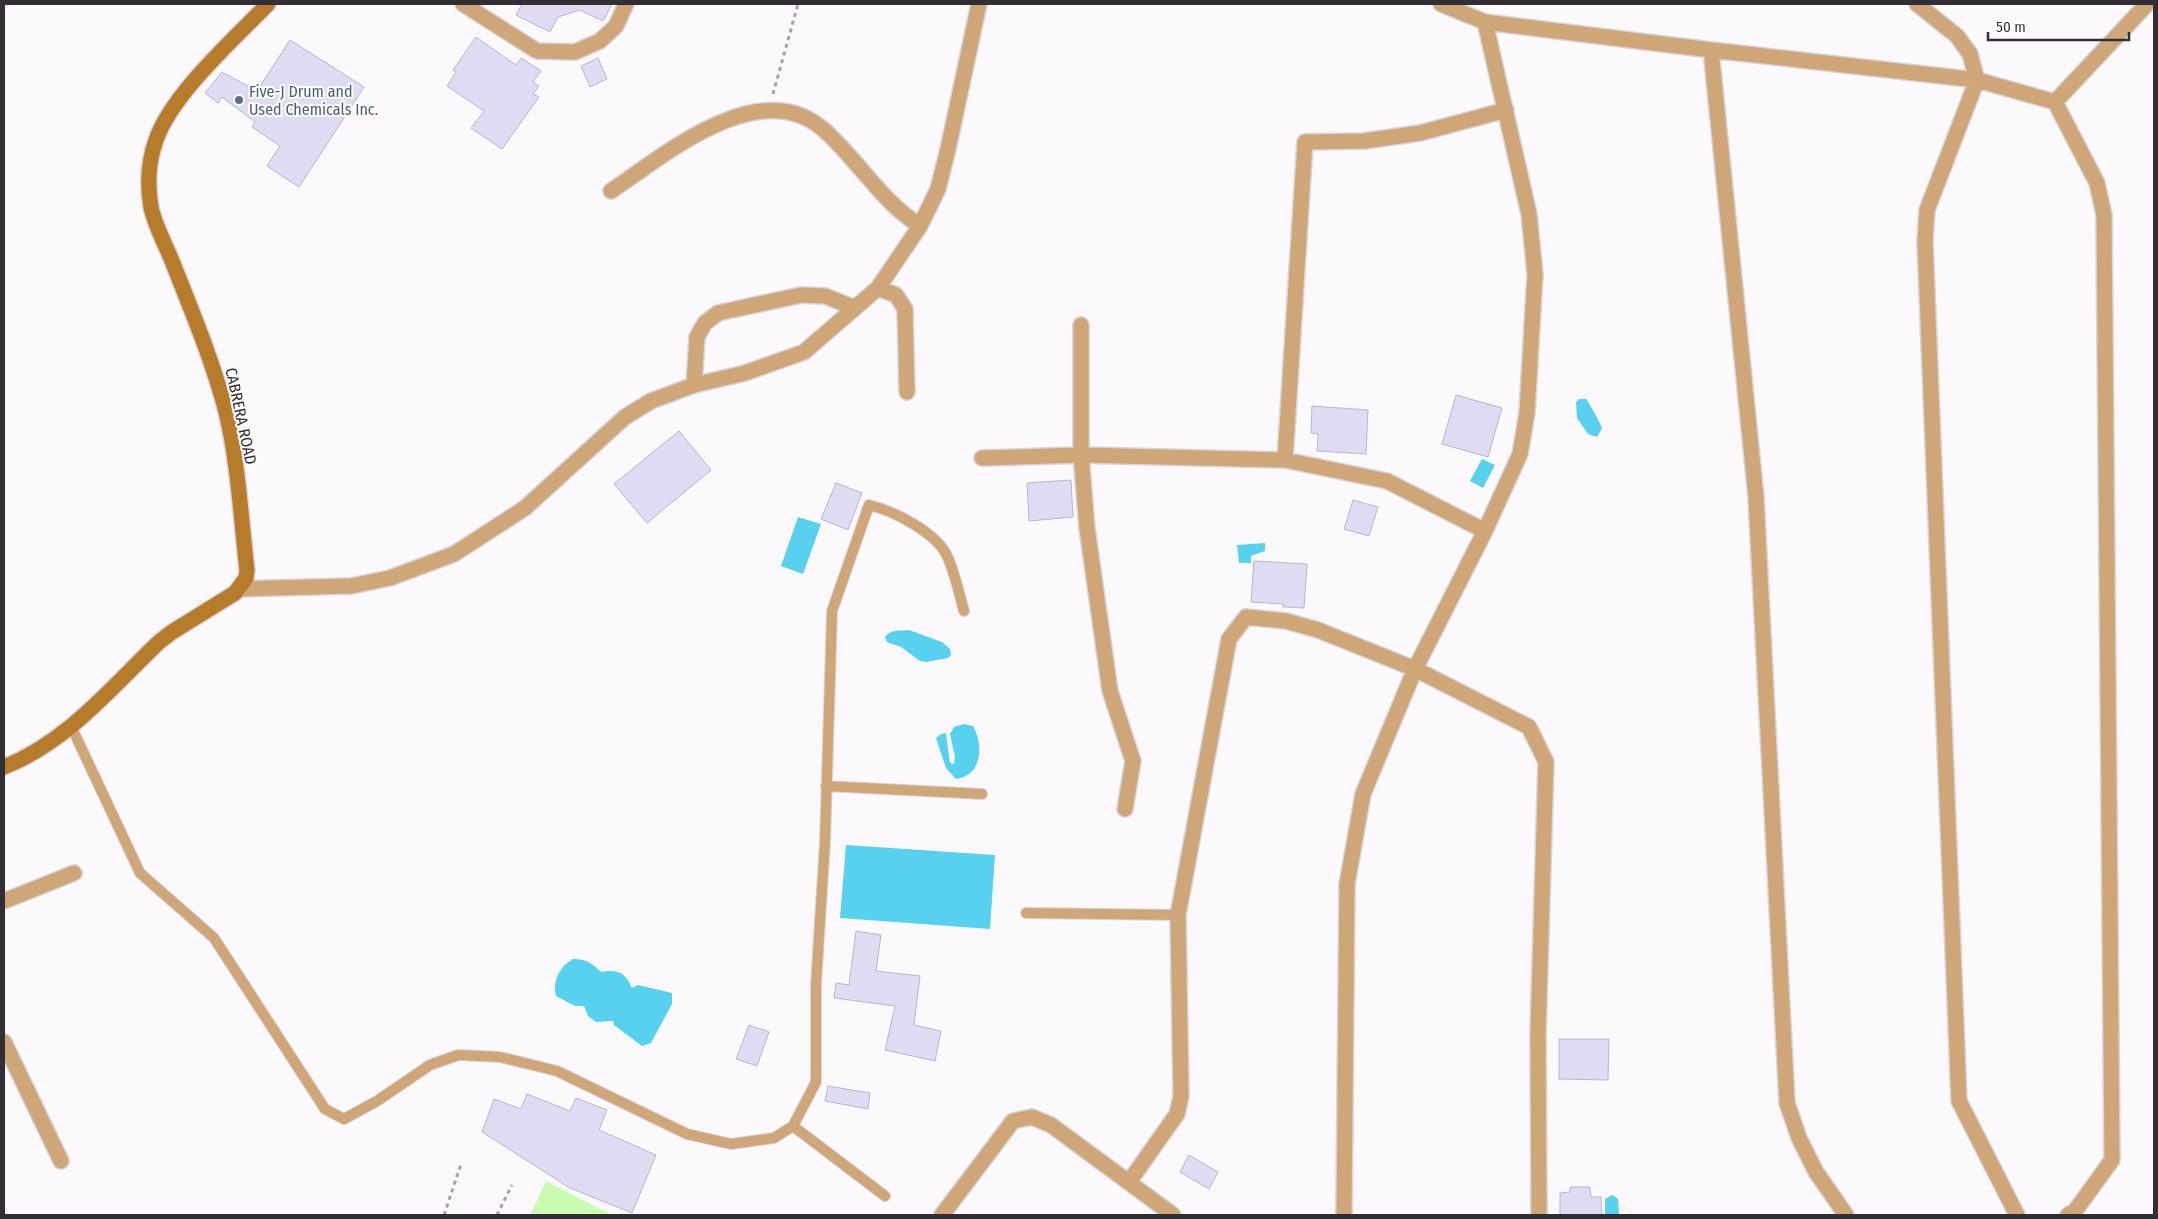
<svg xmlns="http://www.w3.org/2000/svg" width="2158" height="1219" viewBox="0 0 2158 1219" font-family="'Fira Sans Condensed',sans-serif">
<rect width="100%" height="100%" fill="#fcf9fd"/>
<path fill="#cafcb2" d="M546,1181L612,1215H530Z"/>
<path fill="#57d1ed" d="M1579,399H1586C1588,401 1601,424 1602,428L1597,437L1588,434L1577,418L1576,402Z
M1482,459L1495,465L1483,488L1470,481Z
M798,517L821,524L803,574L781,566Z
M1265,543V551L1251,556V563H1239L1237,545Z
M909,630L942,642L950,649L951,655L948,658L926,662L920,661L901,647L887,642L885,637C890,629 900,631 909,630Z
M964,724L973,726C984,745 982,776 956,779L946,768L936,738L941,734L946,733L950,763L954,764L955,757L950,734L954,727Z
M846,845L995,855L990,929L840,918Z
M573,959C586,959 592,963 601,972C618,969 625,972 632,988L638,985L672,993V1004L651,1043L642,1046L614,1025L613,1021L596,1022L588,1016L584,1006H575L556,996C552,981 560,966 573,959Z
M1612,1195L1618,1199L1619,1214L1605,1215V1199Z"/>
<path fill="#dedbf2" stroke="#b9b6cc" d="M522,4H612L603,21L580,10L558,17L550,32L516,15Z
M476,37L516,65L521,58L541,71L533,82L539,86L533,94L539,97L502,149L471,128L484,111L447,86L456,72L453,70Z
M290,40L364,87L299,187L267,166L280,146L252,127L255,122L222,97L218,103L205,93L222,72L257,91Z
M598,58L607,79L590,87L581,66Z
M1456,395L1502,408L1488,457L1442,444Z
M1312,406L1368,410L1366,454L1317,451L1318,434L1311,433Z
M679,431L711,470L647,523L614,484Z
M1071,480L1073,517L1029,521L1027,483Z
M836,483L862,493L848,530L821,519Z
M1353,500L1378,507L1369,536L1344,529Z
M1254,561L1307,564L1304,608L1283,607V604L1251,602Z
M856,931L881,935L876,971L920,976L914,1025L941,1031L935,1061L885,1050L895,1006L834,998L836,983L849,985Z
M749,1025L769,1032L757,1066L736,1059Z
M1559,1039H1609L1608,1080L1559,1079Z
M828,1086L870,1093L868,1109L825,1101Z
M527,1094L570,1111L576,1098L607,1110L599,1130L656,1155L632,1213L570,1188L482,1132L494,1099L521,1109Z
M1189,1155L1218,1172L1209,1189L1180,1172Z
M1570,1187H1590L1591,1197H1601L1602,1215H1560V1193L1570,1192Z"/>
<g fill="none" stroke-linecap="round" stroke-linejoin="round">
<g stroke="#d8d4d9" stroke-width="12">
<path id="lane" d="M71,726L140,873L214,938L325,1109L344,1119L377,1101L430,1065L458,1055L500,1057L557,1071L687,1134L731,1144L774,1138L793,1126L816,1082V984L825,842L832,611L869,505C894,511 938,533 948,558C955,574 959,593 964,611
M826,786L982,794
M1026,913L1178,915
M793,1126L885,1196"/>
</g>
<g stroke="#d8d4d9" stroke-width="18">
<path id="street" d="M463,4L537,51L575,52L600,41L616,26L626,4
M1441,4L1485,22L1711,50L1977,80L2055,102L2097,183L2104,215L2112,1160L2075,1211L2068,1215
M1917,4L1957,36L1970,54L1977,80L1927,210L1925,241L1959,1101L2017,1215
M1711,50L1756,497L1787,1103L1799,1138L1816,1172L1846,1215
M2055,102L2147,4
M611,191C665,155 760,73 824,130C859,161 879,199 920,226
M878,288L896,295L905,309L907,392
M1081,325V455L1087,528L1110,691L1133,761L1125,809
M694,385L697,337L705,323L718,313L801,295L825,296L855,308
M982,458L1081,455L1285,460L1387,481L1485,531
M1285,460L1305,142L1364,141L1420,133L1506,110
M239,589L351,586L390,578L454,554L525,508L625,417L651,401L694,385L745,373L804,352L878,288L920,226L938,189L948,149L979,4
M4,901L74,873
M4,1042L61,1161
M1129,1182L1177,1114L1181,1096L1178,915L1229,639L1246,617L1286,621L1318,630L1415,669L1529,727L1546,762L1538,1034L1539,1215
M942,1215L1013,1121L1032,1117L1051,1125L1173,1215
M1344,1215L1347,884L1363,794L1415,669L1485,531L1520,454L1527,413L1535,274L1529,214L1485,22"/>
</g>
<g stroke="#d8d4d9" stroke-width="18">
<path id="secondary" d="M4,767C67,742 111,688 159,642L172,632L235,593L246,578L247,570C241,519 238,461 226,412C213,362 193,314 174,266C167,247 155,227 151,207C147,184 148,162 156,140C172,94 234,39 268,4"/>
</g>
<path stroke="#a5a1a6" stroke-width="3" stroke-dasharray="4 4" stroke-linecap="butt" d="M773,94L798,4
M444,1215L461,1164
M497,1215L512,1185"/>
<use href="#lane" stroke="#cfa678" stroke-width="10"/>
<use href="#street" stroke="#cfa678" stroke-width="15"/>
<use href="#secondary" stroke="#b77b2c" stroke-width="15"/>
</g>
<circle fill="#5c6f8a" stroke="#fff" stroke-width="2" cx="239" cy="100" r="5"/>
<g text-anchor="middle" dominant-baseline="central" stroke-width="4" stroke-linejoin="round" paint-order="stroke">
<g font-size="16" fill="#4e5e75" stroke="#fff" text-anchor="start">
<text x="249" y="91">Five-J Drum and<tspan x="249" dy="18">Used Chemicals Inc.</tspan></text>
</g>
<g font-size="16" fill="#332d34" stroke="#fff">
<text transform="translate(241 416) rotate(78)">CABRERA ROAD</text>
</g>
</g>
<rect width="2158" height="1219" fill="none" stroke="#332d34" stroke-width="10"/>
<path d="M1988 32v8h141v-8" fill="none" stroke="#332d34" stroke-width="2.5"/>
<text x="1996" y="32" font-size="15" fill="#332d34" stroke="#ffffff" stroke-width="4" paint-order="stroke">50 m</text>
</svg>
